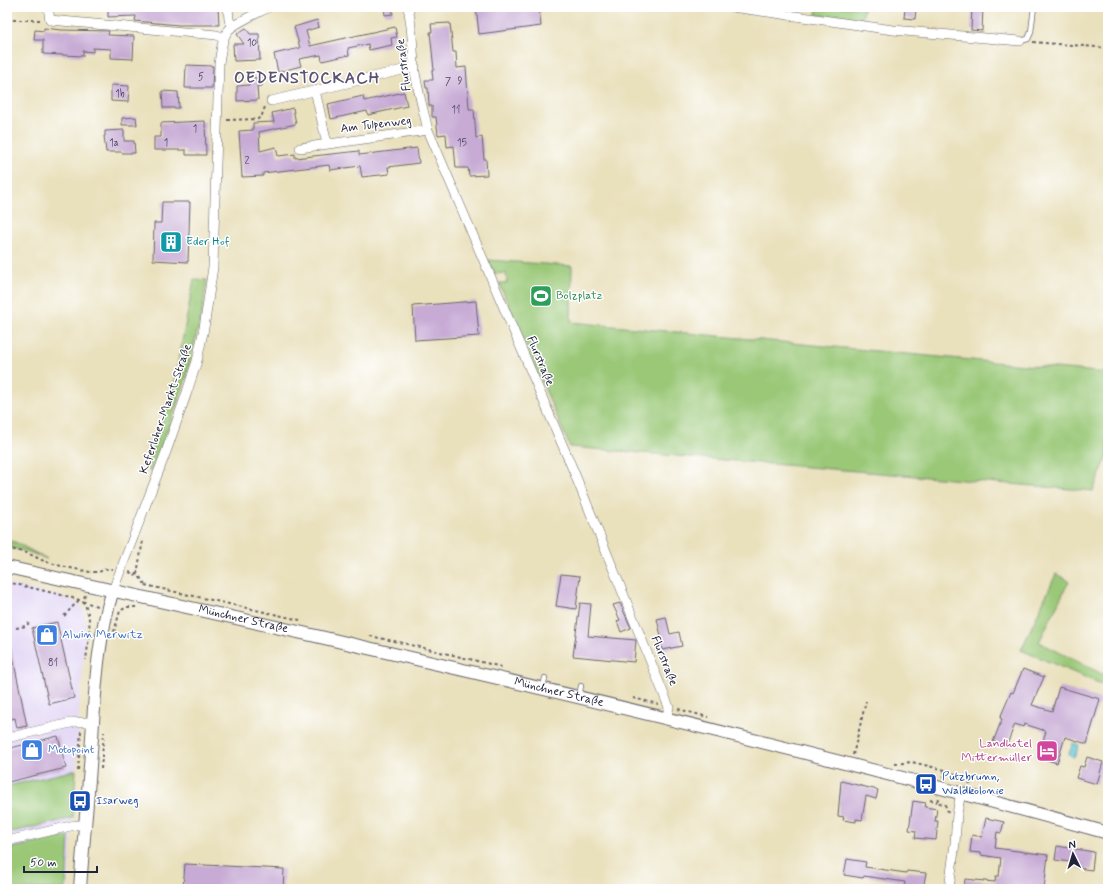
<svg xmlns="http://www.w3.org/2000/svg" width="1115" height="896" viewBox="0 0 1115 896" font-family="Mynerve,sans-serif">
<rect width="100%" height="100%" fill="#fff"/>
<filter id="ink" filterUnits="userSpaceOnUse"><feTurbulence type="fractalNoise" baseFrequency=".025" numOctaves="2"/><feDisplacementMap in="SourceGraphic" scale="8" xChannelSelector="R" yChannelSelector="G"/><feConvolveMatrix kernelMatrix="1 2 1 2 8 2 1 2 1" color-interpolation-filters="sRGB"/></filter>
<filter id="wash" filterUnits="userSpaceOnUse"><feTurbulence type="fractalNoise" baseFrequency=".012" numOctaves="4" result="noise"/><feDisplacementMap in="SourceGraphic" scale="16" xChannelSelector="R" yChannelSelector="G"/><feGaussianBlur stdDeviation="0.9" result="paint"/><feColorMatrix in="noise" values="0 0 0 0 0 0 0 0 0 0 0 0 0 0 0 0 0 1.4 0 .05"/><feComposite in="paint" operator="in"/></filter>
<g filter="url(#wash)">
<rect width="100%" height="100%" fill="#e9e0bc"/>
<path fill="#e1d4f4" d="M7,584L70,599L81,606L85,614L86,631L79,713L76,770L7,786Z
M73,818L68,889H7V829L12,832Z"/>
<path fill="#9ac877" stroke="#5e7559" d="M817,7H864L862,21L816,15Z
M488,260L572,266L571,322L1108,373V455L1093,491L570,447L499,283H507L506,273L495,274Z
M194,279L207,280L202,313L184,385L152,471L147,470L174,384Z
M7,541L15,542L47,559L26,551L7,547Z
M1056,574L1069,581L1039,642L1108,677V687L1021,650Z
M76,770L73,818L12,832L7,829V786Z
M69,836L66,889H7V849Z"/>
<path fill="#5cc8d4" stroke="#3f7588" d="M1073,743L1079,745L1075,756L1073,757L1069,754Z"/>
<g id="blocks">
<path fill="#c7abd5" d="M108,7H218L219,25H179L135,21L136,16L108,17Z
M384,7H392L393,14L385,15Z
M476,7H539L541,26L479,34Z
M972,7H983L982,31L971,30Z
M905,9H916L915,19L904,18Z
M317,20L319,27L306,31L310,46L395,27L397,37L391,38L392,45L369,50L368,44L348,48L349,55L322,61L321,55L299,59L301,66L278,72L274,54L300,48L294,27Z
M450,23L453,52H456L457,68L466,67L469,109H474L476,138L482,137L484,159H486L487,175L469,176L468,168H456L454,146L447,147L446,134L438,135L436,117H432V106H429L428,88H426L425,80H433L432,70H434L430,32H432L431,24Z
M44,28L61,30L109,31L108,35L134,36L133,59L111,58V49L93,48V52L83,51V56L43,54V40H34L35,30L44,31Z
M246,28L250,34H259L260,60L234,61L233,44H244L237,34Z
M186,65L213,66L212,88H185Z
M249,78H262V86H257L258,100L237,101V86L249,85Z
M111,85L129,86L128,102L111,101Z
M162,91L178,92L179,108H163Z
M404,92L407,106L368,115L367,111L331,119L328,104L363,96L364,101Z
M293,108L296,124L259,132L260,151L276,147L278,156L295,154V158L359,151V155L417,148L419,163L388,167L389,174L362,177L360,166L330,170L329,165L263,173V176L242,177L239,131L253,130V123L274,122L272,113Z
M136,117L137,125H122V118Z
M205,121L206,155H186V150H154V137H161V123Z
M124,130V141H134L135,153H122V152H106L104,136H105V131Z
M162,202H190L188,262L153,260L154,223H161Z
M476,301L479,336L415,340L413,306Z
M561,574L580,576L576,609L556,606Z
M580,603L591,604L588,636L636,640L634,662L573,656Z
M620,603L631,628L621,632L617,621L620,620L613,605Z
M666,617L670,634L679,632L682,646L662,650L659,637L661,636L657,619Z
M57,622L74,698L49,704L32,628Z
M11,648L27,726L17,728L15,718L7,720V649Z
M1023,669L1044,677L1032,705L1052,711L1059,687L1100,699L1087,744L1065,737L1057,763L1038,757L1046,731L1024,724L1023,727L1015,724L1006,747L993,742L1002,719L1000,718L1011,692L1013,693Z
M58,736L66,768L8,782L7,749Z
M1087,757L1103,762L1097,784L1076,778L1080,766L1084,767Z
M841,781L878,790L876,799L866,796L862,820L856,819V822L843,820L844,817L838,816Z
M913,801L926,803L925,807L937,809L935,821H938L936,840L915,838L916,831L909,830Z
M986,818L1004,822L1001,833L997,832L995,848L1048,855L1044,889H964L965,879L995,882L996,876H999L1001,858L981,855V853L970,852L972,835L982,837Z
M1057,846L1094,852L1092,870L1077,868L1078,863L1055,860Z
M847,859L866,862L865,867L906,873L907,871L926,873L923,889L904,887L905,882L864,876L863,878L844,875Z
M185,864L284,869L283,889H183Z"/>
</g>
</g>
<g filter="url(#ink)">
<use href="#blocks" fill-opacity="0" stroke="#686468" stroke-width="1"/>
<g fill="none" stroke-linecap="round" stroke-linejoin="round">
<g stroke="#686468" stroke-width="6">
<path id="lane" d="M1020,41L1028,39L1031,32L1034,7
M543,688L545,678
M579,696L581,686"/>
</g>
<g stroke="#686468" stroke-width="10">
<path id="street" d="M48,7L50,20L217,35L224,39
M228,7L229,20L233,26
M408,7C412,27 413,46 414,66C417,88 423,109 428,130L574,472L669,707L666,719
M732,7L893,30L1020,41
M315,90L327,144
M271,101L415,67
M300,148L428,130
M113,590L166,452L187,392L197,361L204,328L213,267L219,63C221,53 221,41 227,32C232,24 260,12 269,7
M7,738L75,722H93
M7,841L75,825H85
M949,889L955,843L957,814L961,792"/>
</g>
<g stroke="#686468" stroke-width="14">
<g id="secondary">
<path id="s1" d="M7,567C141,596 274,626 407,657C642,711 876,769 1108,833"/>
<path d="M80,889C83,843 88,798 91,752C95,698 96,642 113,590"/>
</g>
</g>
<path stroke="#686468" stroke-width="2" stroke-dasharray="3 3" stroke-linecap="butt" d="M7,20H42
M1033,42L1108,48
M227,120L258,119L262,115L265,107
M7,548L27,553L44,561L61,566L90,572H99L105,569H113
M129,572L139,576L145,584
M137,574L143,540
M7,582L70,597L97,606
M145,585L300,620
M85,595L83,602C94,618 88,642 86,660
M64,616L79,600
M16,628L26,626L29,623
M114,632L120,611L127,607H138
M370,636L403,643L502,667
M633,698L658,704
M678,709L708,717
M853,755L866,701
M895,764L912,762L945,770L953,773L973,785
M101,769L104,732
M78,770L81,731
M943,779L945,770
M938,798L937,802L945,805L948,812
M930,800L937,802"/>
<use href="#lane" stroke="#fff" stroke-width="4.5"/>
<use href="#street" stroke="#fff" stroke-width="9"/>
<use href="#secondary" stroke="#fff" stroke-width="12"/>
</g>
</g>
<defs>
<g id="building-square" transform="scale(1.15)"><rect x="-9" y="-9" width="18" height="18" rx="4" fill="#0f9aa8" stroke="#fff"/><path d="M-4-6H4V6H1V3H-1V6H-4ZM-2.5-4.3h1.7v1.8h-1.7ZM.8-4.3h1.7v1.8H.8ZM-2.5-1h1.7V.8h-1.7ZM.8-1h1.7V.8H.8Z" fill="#fff"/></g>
<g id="stadium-square" transform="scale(1.15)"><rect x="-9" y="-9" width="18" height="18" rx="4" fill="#2e9e5b" stroke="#fff"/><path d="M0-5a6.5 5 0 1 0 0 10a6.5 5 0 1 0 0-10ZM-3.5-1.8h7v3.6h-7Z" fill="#fff"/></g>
<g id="shop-square" transform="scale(1.15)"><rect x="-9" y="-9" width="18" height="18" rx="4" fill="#3f7fe0" stroke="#fff"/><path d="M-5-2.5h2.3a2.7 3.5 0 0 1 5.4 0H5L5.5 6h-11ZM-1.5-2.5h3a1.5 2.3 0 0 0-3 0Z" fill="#fff"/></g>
<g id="hotel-square" transform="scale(1.15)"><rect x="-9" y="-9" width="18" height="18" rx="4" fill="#d1479c" stroke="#fff"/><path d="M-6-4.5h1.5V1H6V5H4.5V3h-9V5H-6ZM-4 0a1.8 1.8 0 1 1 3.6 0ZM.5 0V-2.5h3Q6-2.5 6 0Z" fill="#fff"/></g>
<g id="bus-square" transform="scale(1.15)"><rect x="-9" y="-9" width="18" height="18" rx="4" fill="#1a4fb4" stroke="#fff"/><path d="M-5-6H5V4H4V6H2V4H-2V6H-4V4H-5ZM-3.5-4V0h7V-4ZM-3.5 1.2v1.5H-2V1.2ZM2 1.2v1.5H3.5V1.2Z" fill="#fff"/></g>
</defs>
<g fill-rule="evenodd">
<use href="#building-square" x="171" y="242"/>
<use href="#stadium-square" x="541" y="296"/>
<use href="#shop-square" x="47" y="635"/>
<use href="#shop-square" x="32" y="750"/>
<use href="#hotel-square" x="1047" y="751"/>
<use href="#bus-square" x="926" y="784"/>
<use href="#bus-square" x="80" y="801"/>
</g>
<g text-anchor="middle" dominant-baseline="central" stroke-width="3" stroke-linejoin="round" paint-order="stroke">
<g font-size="10" fill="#4b4462">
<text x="252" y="43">10</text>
<text x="201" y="77">5</text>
<text x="460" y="81">9</text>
<text x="448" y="82">7</text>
<text x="120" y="94">1b</text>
<text x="456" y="110">11</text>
<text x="195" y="129">1</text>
<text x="114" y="143">1a</text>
<text x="166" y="143">1</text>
<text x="462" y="143">15</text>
<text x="247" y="161">2</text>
<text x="53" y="663">81</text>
</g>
<g font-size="12" fill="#22223b" stroke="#fff">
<text transform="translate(404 65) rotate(-97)">Flurstraße</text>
<text transform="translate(376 125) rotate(-7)">Am Tulpenweg</text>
<text transform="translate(540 361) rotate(67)">Flurstraße</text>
<text transform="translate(166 409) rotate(-71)">Keferloher-Markt-Straße</text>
<text stroke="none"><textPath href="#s1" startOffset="242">Münchner Straße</textPath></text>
<text transform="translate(664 661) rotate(68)">Flurstraße</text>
<text stroke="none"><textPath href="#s1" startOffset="566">Münchner Straße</textPath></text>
</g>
<g font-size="12" fill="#0d838f" stroke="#fff" text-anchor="start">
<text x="186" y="242">Eder Hof</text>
</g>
<g font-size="12" fill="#27864d" stroke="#fff" text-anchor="start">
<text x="556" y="296">Bolzplatz</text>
</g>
<g font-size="12" fill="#366cbe" stroke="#fff" text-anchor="start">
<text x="62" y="635">Alwin Merwitz</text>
<text x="48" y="750">Motopoint</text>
</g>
<g font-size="12" fill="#b23c85" stroke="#fff" text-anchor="end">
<text x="1032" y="744">Landhotel<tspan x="1032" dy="14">Mittermüller</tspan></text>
</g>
<g font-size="12" fill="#164399" stroke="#fff" text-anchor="start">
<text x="942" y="777">Putzbrunn,<tspan x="942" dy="14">Waldkolonie</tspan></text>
<text x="96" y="801">Isarweg</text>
</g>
<g font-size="16" font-weight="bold" letter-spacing="1" fill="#5c5271" stroke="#fff">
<text x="307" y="78">OEDENSTOCKACH</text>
</g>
</g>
<rect width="1115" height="896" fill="none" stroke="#fff" stroke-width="24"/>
<g transform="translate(1073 854) rotate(355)" stroke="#ffffff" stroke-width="3" paint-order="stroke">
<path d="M0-3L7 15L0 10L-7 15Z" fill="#22223b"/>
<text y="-6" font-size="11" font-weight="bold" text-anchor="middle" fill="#22223b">N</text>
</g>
<path d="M24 866v6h73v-6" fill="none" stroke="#22223b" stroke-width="2"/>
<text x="30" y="866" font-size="12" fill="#22223b" stroke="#ffffff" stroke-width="3" paint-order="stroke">50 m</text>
</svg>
